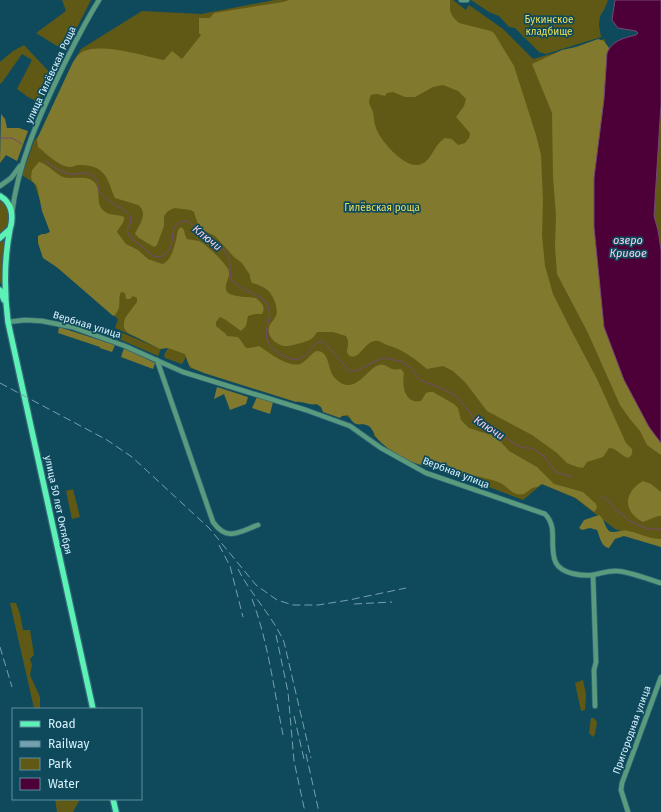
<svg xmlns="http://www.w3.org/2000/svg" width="661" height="812" viewBox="0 0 661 812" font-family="'Fira Sans',sans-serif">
<rect width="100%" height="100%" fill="#0f4a5c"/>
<path fill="#605915" d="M62,0H91L65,51L36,33L66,11Z
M275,0H453L466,10L469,5L503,29L533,59L605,39L589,177L661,446V544L615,529L575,498L542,484L523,500L402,454L374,436V427L305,400L190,368L186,357L182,364L165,358L164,355L168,348L158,347L115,328L118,319L48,260L51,232L34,183L22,175L34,141L40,134L72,65L81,49L142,11L201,14Z
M471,0H608L604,10L600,16L599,25L601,37L546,54L539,52L515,28L509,27L499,16L489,12Z
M24,45L52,75L38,102L28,97L17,89L32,60L22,54L1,84L0,83V62L13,51Z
M661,104V250L658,230L654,216Z
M0,199C13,210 12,223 0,234Z
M5,240L1,285L0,281V242Z
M115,330L161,349L158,356L112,336Z
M73,489L80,517L72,519L66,491Z
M10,603H16L20,614L23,630H30L34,655L30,659L32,665L30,675L40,697V708H34Z
M583,680L586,694L585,710L581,711L575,683Z
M591,718H594L597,722L595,734L593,737L589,733Z
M55,799H80L73,812H57Z"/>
<path fill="#81792d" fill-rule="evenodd" d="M289,0H450V11L453,17L459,23L491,31L494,33L514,66L536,135L541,155L543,200L542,235L545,266L553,294L570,328L597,379L626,443L632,449C633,454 631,456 628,458C621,456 617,448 609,448L603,457L587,462L583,468L577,467L567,463L557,453L532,435L487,411L465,382L453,371L443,366L427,369C415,359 402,349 387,345C384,344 381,341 378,341C365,339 360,361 350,356C344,353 349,347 348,342C348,340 347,338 346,336L333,332H317C315,335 313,338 311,339C307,342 288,347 284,346C278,345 270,339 269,333C267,325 273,322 276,316C279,309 273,293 266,289C262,286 257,284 252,283L250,278V275L242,263L234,257L215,236L199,228L194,212L191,210L174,208L168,211L164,216V226L157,245L154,247L139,238L135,234C139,225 149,213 138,205L115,198C111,190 109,179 103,173C97,166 88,165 79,165C76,165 73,167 70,167C58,166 47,154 38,147L37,139L72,64C75,59 78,53 84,51C103,43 144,56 164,60L172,51L182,59L201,35L199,33V18H210L214,13L283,2ZM443,85L458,91L466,99L464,106L456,117L470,133L469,138L465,143L458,145L452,139L445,138C432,146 432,163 418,165C403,167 380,140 376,128C374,123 374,117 373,112C370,104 367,104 371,95L377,94L385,96L387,93L393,92L405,97H415L433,87Z
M598,39L604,41L609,48L607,54L604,99L594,178V227L604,327L624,380L649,427L661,443V455L647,445L640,431L630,419L620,405L588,333L557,274L555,247L556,215L553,178L552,113L532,64L562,50L576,47Z
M1,114L5,119L7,128H19L28,131L17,161L6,155L0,163Z
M39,162C48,164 54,173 63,177C72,180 85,175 93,181C103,189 94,203 104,211C109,216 118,214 124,217C125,223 119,227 117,232L126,244L138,250L148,259L162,264C173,261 176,240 178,230L181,227L184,230L185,235L187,239C191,240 195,240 199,241C206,244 229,266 229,272C230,279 222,287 228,293C233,297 250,297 256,298C262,303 266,307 262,314H255L248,316L246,326L241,331L226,320L220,317L216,322V326L222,331L225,333L227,336L238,337C248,349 242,350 259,346C268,352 291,370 302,363C307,360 311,354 316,351C328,350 328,365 332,374C334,378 339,382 343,384C359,390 369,366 380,365C385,364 387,367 392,369C394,370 398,369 401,369L404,373C402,385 404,404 421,401L426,393L429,392H433L454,404L458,408L461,420L469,428L494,436L499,440L509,451L537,467L554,484L583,492L596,504L597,508L594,512L576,498L542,484L537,487L532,488L524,494C513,497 507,485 498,482C467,471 433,473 403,458C394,453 382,445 376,437C374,434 373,430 370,427C360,420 357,431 348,415L342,416L340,418L323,412L321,407L317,404C309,406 303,401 296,402L204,373L192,368L189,365L185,354L168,348L160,349L128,333L124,328V323L125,318L137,302V298L133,296L130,299H126L125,293L121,292C117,300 123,307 114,316L112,315L58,268L43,258L38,243V236L42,234H45L50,232L42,211L37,186L32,181L31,177L32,170Z
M59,327L115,345L112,352L100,348V347L58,333Z
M124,348L155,363L153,369L121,357Z
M217,387L248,397L246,404L230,410L224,394L214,399Z
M257,397L273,402L270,414L252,408Z
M643,481L651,484L661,492V516H658L643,522C622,511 624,492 643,481Z
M599,515C605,519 604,526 609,531C614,534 622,529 628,531C639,533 649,539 661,539V547L624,536L615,539L609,548C601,547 600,537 597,530L590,528L582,530L579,528L584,520Z"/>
<path fill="#4c0037" stroke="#754972" d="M615,0H661V104L654,216L658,230L661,250V443L649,427L624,380L604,327L594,227V178L604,99L607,53C612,41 623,38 636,35L638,33L636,31L618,28L612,20Z"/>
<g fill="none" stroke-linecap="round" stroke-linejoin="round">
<path stroke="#754972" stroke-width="1" d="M0,138H12L22,144
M45,161C52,166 61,172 70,174C77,175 85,171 92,175C100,180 96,188 101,194C110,204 124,207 131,217L130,224L127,230L129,236L153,256L161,257C165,254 169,251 171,246C174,238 170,226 181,222C182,222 186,221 187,221C191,222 195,229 198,231C205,237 214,241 221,247C223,249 226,253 228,257C232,264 228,274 232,280C240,290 262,295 267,304C276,320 255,336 276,351C281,355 286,358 292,359C309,361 310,343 322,341L333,352L349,371H356L380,359L386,358L403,362L411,368L420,380L443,389L456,396L471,414L474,420L506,437L516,445L524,448H532L544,456L556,472L572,477
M601,496L608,500L615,510L622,514L629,521L648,529H661"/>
<g stroke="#336879" stroke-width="6">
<path id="minor" d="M461,0H467
M0,186L11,178L20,166
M12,213C18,164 38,119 59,75C71,50 84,24 99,0
M8,322L25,320L42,321L72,327L125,346L183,372L306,410L350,426L381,448L426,473L545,514C559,528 548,547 556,563C562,574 582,576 592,575C601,574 608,570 617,571C630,572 648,579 661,583
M157,360L213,522C227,542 239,532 258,525
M593,575L596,662L594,670L595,706
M628,812L621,790L622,783L661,677"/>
</g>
<g stroke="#336879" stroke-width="8">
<path id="major" d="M0,196C12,203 14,216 10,229L0,238
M10,229C4,260 4,291 8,322L93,709
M0,290L4,300
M113,799L116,812"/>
</g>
<use href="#minor" stroke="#5a9b7e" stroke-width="4.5"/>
<use href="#major" stroke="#5cf2b6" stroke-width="5.5"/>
<path stroke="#75a0af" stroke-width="1" stroke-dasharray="8 4" stroke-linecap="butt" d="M0,383L107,440L132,457L209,528L256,585L277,600L293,605H318L349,600L406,588
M219,545L230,566L243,617
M238,569C251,595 272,615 284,642L311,758
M252,599C268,641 274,690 283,735
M354,604L392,602
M276,635L288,692L294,761L305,812
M0,647L12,687
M294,716L304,759
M306,754L319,812"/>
</g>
<g text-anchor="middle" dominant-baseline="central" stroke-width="3.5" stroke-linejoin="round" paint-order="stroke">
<g font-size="10" fill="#ecdd59" stroke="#0f4a5c">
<text x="549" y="20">Букинское<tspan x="549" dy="12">кладбище</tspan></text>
<text x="382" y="208">Гилёвская роща</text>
</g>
<g font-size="10" fill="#d6f2fd" stroke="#0f4a5c">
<text transform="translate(51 75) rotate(-65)">улица Гилёвская Роща</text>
<text transform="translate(87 325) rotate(17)">Вербная улица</text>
<text transform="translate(456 473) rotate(21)">Вербная улица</text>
<text transform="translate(58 505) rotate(78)">улица 50 лет Октября</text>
<text transform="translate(632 730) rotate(-70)">Пригородная улица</text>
</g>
<g font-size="11" font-style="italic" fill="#fdcfe9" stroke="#0f4a5c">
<text transform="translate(207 238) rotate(39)">Ключи</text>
<text x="628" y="240">озеро<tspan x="628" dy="13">Кривое</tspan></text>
<text transform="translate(489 428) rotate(33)">Ключи</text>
</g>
</g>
<rect x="12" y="708" width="130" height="92" fill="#0f4a5c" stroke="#5f8d9c"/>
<rect x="20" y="721" width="20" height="6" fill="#5cf2b6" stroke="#5f8d9c"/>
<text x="48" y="728" font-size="12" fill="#d6f2fd">Road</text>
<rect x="20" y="741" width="20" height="6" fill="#75a0af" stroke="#5f8d9c"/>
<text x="48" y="748" font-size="12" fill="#d6f2fd">Railway</text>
<rect x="20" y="758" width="20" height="12" fill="#605915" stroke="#5f8d9c"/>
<text x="48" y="768" font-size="12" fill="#d6f2fd">Park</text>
<rect x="20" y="778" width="20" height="12" fill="#4c0037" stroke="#5f8d9c"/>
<text x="48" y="788" font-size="12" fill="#d6f2fd">Water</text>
</svg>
